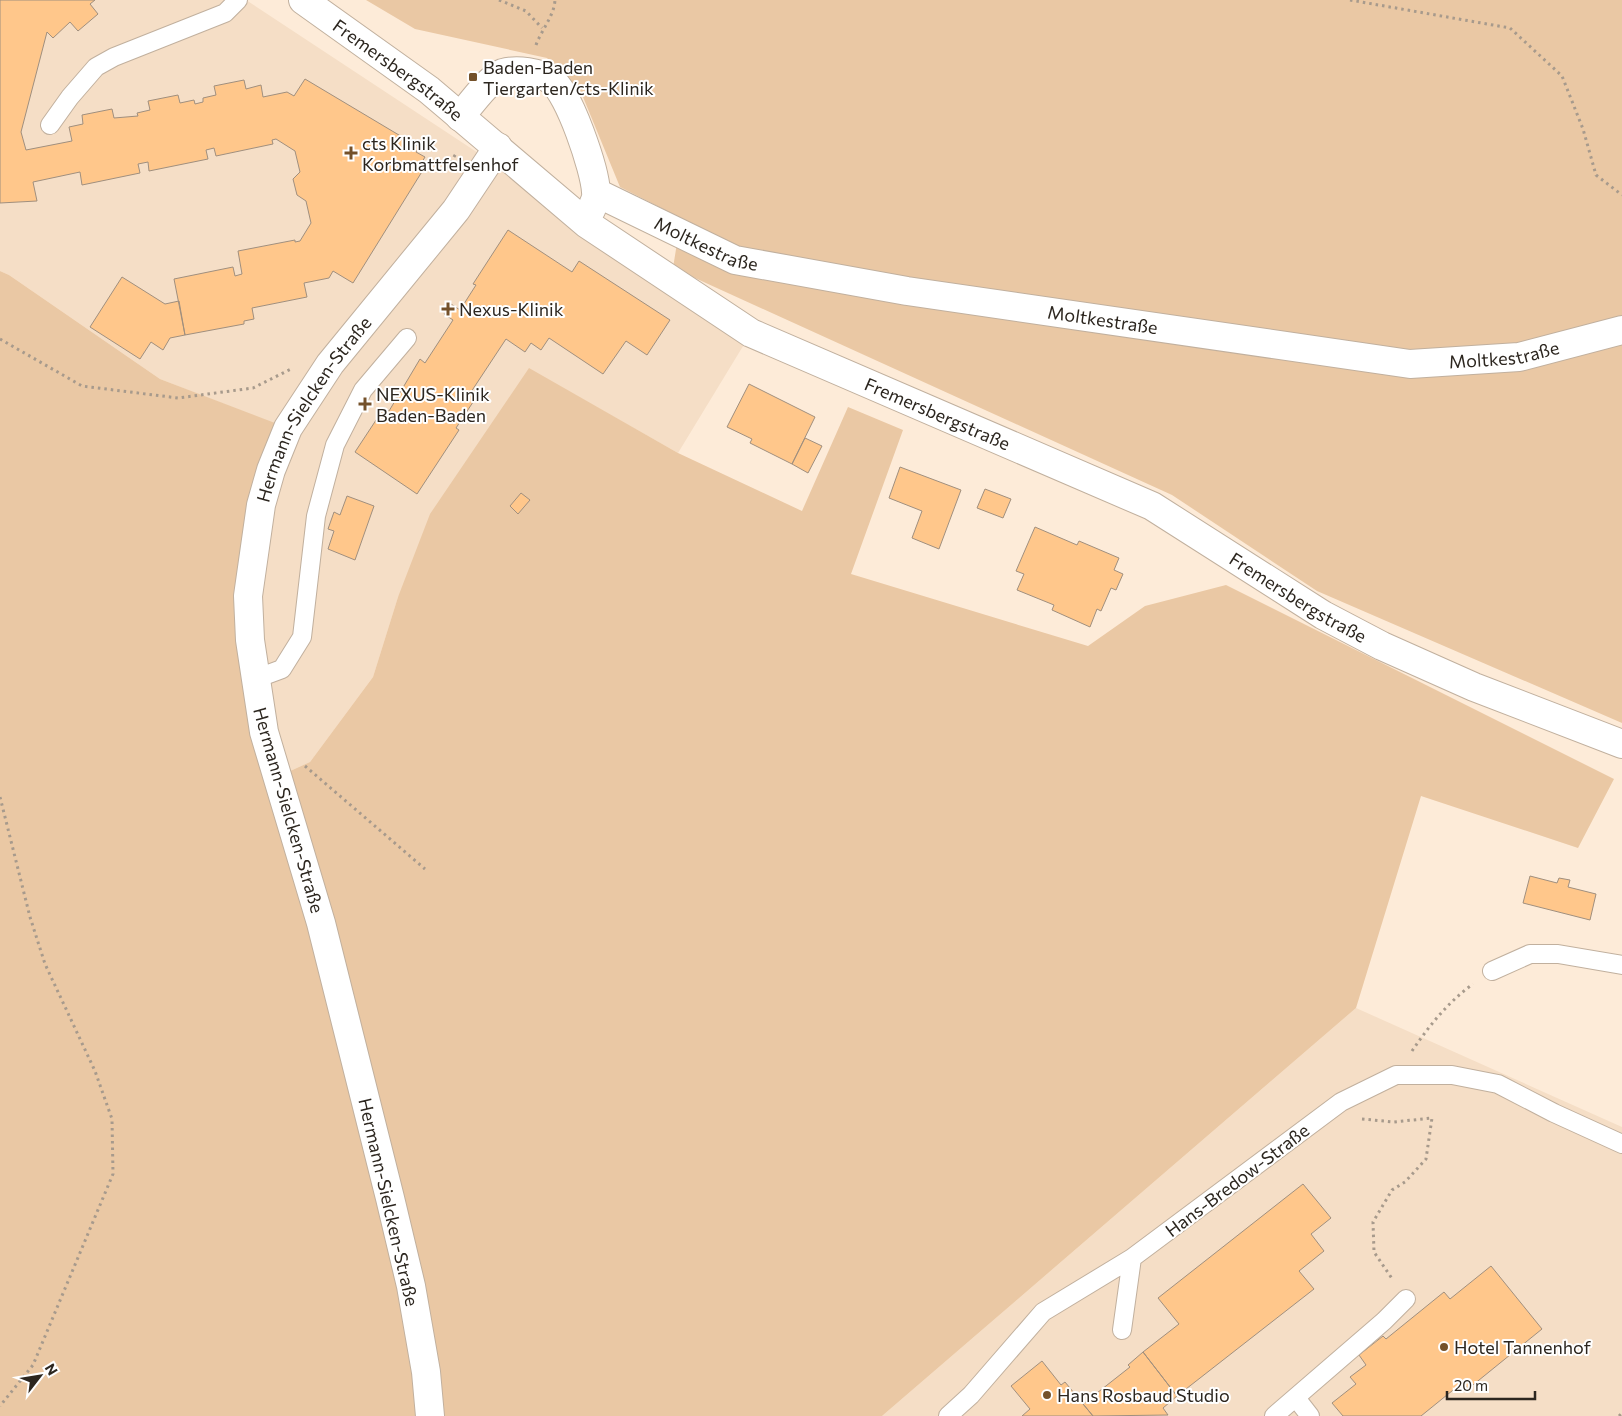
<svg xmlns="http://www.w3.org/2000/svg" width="1622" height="1416" viewBox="0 0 1622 1416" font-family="Commissioner,sans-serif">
<rect width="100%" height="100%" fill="#fdebd8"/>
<path fill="#f5dec6" d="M0,0H246L751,333L678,453L529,369L398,597L373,677L310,762L277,777L250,640L288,429L160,379L9,275L0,271Z
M1356,1008L1622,1127V1416H882Z"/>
<path fill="#eac8a4" d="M366,0H1622V723L1317,591L1172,495L673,268L681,218L620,187L583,97L547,58L415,29Z
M0,271L9,275L160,379L288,428L253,549L277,777L310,762L373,677L398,597L430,514L529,368L678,453L802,511L848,407L903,430L851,574L1088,646L1145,606L1226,585L1614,779L1578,848L1421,796L1356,1008L882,1416H0Z"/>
<path fill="#ffc78b" stroke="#a08f7e" d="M0,0H95L90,4L98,14L78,31L70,22L53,38L47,32L21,132L26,150L72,141L69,127L83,124L82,115L112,109L114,118L138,116L137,113L150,110L148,101L178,95L180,103L194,100L195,104L203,102V98L216,95L214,86L244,80L246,89L261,85L263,97L287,92L294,96L305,79L419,147L416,152L425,157L419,167L423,170L353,283L333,271L329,278L304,283L307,297L252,308L254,319L244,321V324L185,335L174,279L233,267L235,276L242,274L238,251L295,240V242L300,241L311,223L306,201L297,195L293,179L300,172L295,151L276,139L272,140L273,144L216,156L214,148L206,150L208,159L149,171L148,162L138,164L140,173L82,185L80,172L33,182L37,201L0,203Z
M508,230L572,272L579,261L670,320L647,355L626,341L603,374L549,338L541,350L531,343L525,352L506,339L471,392L477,396L456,428L459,430L417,494L355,452L384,408L389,411L420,359L425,363L453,320L444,314L451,304L460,310L476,285L473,284Z
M122,277L165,304L179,301L185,335L170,338L163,350L151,342L140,359L90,327Z
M749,384L815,417L792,464L750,443L752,439L727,427Z
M805,438L822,446L808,473L792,464Z
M900,467L961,490L939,549L912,538L922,511L889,498Z
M985,489L1011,499L1003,518L977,508Z
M521,493L530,500L518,514L510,506Z
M347,496L374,506L355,560L328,549L334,531L328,529L334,512L340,515Z
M1035,527L1077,545L1079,541L1119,558L1114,570L1123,574L1116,590L1111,588L1101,611L1097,609L1090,627L1052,610L1054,605L1017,590L1024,574L1016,571Z
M1530,876L1557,883L1559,878L1570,880L1568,887L1596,894L1590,920L1523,903Z
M1303,1184L1331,1218L1311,1234L1324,1251L1299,1271L1314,1289L1177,1396L1143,1352L1179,1324L1158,1298Z
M1491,1266L1542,1329L1468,1389L1463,1382L1421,1416H1343L1332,1403L1356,1384L1350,1377L1366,1365L1359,1355L1383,1336L1386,1339L1444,1292L1450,1299Z
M1143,1352L1177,1396L1163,1408L1168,1415L1093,1416L1083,1404L1130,1367L1128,1365Z
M1042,1361L1061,1385L1065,1382L1093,1416H1022L1030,1409L1011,1386Z"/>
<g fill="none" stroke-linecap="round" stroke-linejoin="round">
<g stroke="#c1b09e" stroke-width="20">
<path id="lane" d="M50,125L70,97L96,67L114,57L225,13L238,0
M255,679L282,669L302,637L316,516L335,445L363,390L407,338
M1492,971L1530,954H1558L1622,965
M1122,1330L1132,1258L1341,1102L1396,1075H1452L1498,1084L1554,1113L1622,1144
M1296,1398L1310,1416
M948,1416L971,1395L1043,1312L1132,1258
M1274,1416L1384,1321L1406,1299"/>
</g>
<g stroke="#c1b09e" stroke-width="30">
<g id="street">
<path d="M460,117C470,105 489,78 503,73C516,69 540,72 551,80C569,92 595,170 596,192C597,198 593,205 591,210"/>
<path id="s1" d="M597,193L735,260L907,291L1410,364L1519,357L1622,330"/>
<path id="s2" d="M430,1416L426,1372L411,1286L390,1198L321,923L264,732L250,640L248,596L261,505L271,470L288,428L330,364L456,210L498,147"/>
</g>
</g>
<g stroke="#c1b09e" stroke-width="30">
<g id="secondary">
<path id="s3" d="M303,0L429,90L587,224L751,333L1152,506L1323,615L1382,646L1474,687L1622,744"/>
</g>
</g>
<path stroke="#a79a8c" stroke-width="3" stroke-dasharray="2.5 4" stroke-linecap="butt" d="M499,0L526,11L542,28
M1350,0L1510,28L1562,76L1583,129L1596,175L1622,195
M536,45C542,29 554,16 555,0
M447,168L457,152
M0,339L82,386L178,398L253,388L291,369
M305,766L425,869
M0,797L30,917L45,964L95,1071L112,1119L113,1174L33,1365L0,1406
M1412,1051C1429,1026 1448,1002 1473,984
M1362,1119L1394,1122L1432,1118L1426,1159L1405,1182L1392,1190L1373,1222L1374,1252L1393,1280
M1619,1416L1622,1413"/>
<use href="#lane" stroke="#fff" stroke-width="18"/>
<use href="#street" stroke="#fff" stroke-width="28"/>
<use href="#secondary" stroke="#fff" stroke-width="28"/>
</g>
<g fill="#74512a" stroke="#fff" stroke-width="2">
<rect x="468" y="72" width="10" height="10" rx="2.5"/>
<path d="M348.5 145.5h5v5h5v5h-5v5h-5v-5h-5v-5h5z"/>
<path d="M445.5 301.5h5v5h5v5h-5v5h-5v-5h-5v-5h5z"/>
<path d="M362.5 396.5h5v5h5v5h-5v5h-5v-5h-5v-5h5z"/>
<circle cx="1444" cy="1347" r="5"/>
<circle cx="1047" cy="1395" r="5"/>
</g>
<g text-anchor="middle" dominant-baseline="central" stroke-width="4" stroke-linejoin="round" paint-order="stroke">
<g font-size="18" fill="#2c261f" stroke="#fff" text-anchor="start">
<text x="483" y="67">Baden-Baden<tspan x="483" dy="21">Tiergarten/cts-Klinik</tspan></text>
<text x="362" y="143">cts Klinik<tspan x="362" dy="21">Korbmattfelsenhof</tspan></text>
<text x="459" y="309">Nexus-Klinik</text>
<text x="376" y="394">NEXUS-Klinik<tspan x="376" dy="21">Baden-Baden</tspan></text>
<text x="1454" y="1347">Hotel Tannenhof</text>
<text x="1057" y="1395">Hans Rosbaud Studio</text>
</g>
<g font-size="18" fill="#2c261f" stroke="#fff">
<text stroke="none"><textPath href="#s3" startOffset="118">Fremersbergstraße</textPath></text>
<text stroke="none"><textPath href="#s1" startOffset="121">Moltkestraße</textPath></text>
<text stroke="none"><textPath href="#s1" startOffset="526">Moltkestraße</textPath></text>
<text stroke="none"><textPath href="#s1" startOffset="931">Moltkestraße</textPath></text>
<text stroke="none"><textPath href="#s2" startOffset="1044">Hermann-Sielcken-Straße</textPath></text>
<text stroke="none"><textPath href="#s3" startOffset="762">Fremersbergstraße</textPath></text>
<text stroke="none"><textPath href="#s3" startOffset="1168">Fremersbergstraße</textPath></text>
<text transform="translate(289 810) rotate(74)">Hermann-Sielcken-Straße</text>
<text transform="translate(1237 1180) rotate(-37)">Hans-Bredow-Straße</text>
<text transform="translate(389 1202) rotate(77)">Hermann-Sielcken-Straße</text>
</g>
</g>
<g transform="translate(40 1376) rotate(59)" stroke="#ffffff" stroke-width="4" paint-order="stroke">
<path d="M0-4L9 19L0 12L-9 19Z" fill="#2c261f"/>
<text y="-8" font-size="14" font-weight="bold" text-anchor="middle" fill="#2c261f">N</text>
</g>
<path d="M1447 1391v8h88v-8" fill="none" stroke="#2c261f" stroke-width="2.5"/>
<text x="1454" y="1391" font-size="15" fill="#2c261f" stroke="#ffffff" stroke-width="4" paint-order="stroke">20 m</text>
</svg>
